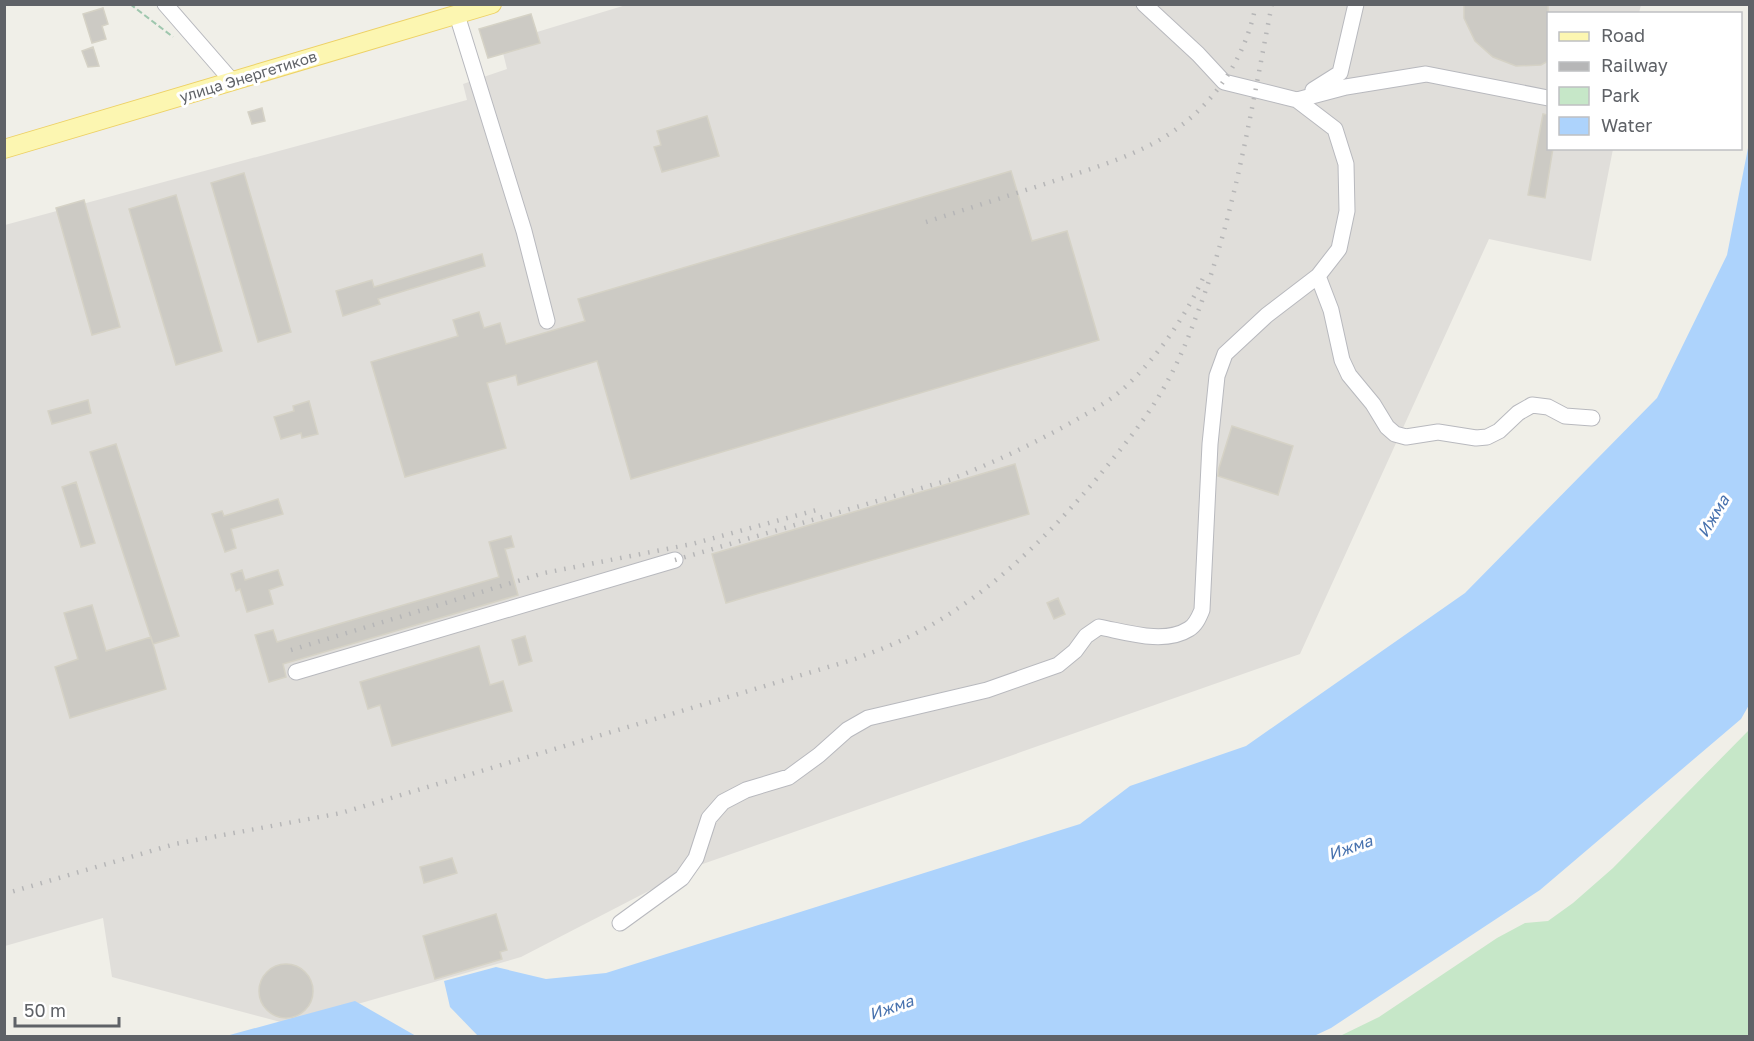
<svg xmlns="http://www.w3.org/2000/svg" width="1754" height="1041" viewBox="0 0 1754 1041" font-family="'Golos Text',sans-serif">
<rect width="100%" height="100%" fill="#f0efe8"/>
<path fill="#e0deda" d="M626,5H1641L1639,13L1548,14V148L1613,149L1591,261L1489,239L1300,654L697,866L521,957L288,1024L112,977L103,918L5,946V225L467,100L463,84L507,69L503,53L540,43L537,32Z"/>
<path fill="#c6e7c8" d="M1749,730V1036H1340L1379,1017L1497,938L1525,923L1548,921L1573,903L1613,868Z"/>
<path fill="#add3fc" d="M1749,143V705L1741,719L1540,890L1331,1028L1314,1036H478L450,1007L444,981L496,967L546,979L606,973L1080,824L1130,786L1246,746L1465,593L1657,398L1727,255Z
M355,1001L416,1036H226Z"/>
<path fill="#cccac4" stroke="#d5d2c6" stroke-width="1.5" d="M1464,4H1548V61L1541,65L1516,66L1493,57L1475,41L1464,18Z
M103,8L108,24L102,26L106,39L92,43L83,14Z
M531,14L540,43L488,58L479,29Z
M93,47L99,66L88,67L82,51Z
M262,108L265,121L252,124L248,112Z
M1543,114L1548,115V148H1553L1545,198L1528,195Z
M707,116L719,156L662,172L654,147L661,145L657,131Z
M1011,171L1032,241L1067,231L1099,340L631,479L597,361L518,385L516,375L487,383L506,448L405,477L371,362L458,336L453,320L479,312L484,328L500,323L506,344L585,321L578,299Z
M244,173L291,332L258,342L211,183Z
M176,195L222,351L176,365L129,209Z
M84,200L120,327L92,335L56,208Z
M482,254L485,266L378,299L380,304L343,316L336,291L372,280L374,287Z
M88,400L91,413L52,424L48,411Z
M309,401L318,434L302,438L301,433L281,439L274,417L294,411L293,406Z
M1232,426L1293,446L1278,495L1218,476L1219,468Z
M116,444L179,636L153,644L90,452Z
M1015,464L1029,514L726,603L712,554Z
M76,482L95,543L81,547L62,487Z
M278,499L283,514L231,529L236,548L225,552L212,514L222,511L224,516Z
M511,536L514,547L505,549L518,595L283,664L286,677L269,682L255,635L273,630L277,642L499,577L489,542Z
M242,570L245,580L278,570L283,585L269,590L273,604L247,612L240,589L236,591L231,574Z
M1058,598L1065,614L1054,619L1047,603Z
M92,605L106,651L151,637L166,689L70,718L55,667L78,659L64,613Z
M525,636L532,661L519,665L512,640Z
M479,646L490,685L503,681L512,711L392,746L380,705L368,709L360,682Z
M452,858L457,873L424,883L420,867Z
M496,914L507,950L500,952L502,959L435,979L423,936Z
M259 991a27 27 0 1 1 54 0a27 27 0 1 1-54 0Z"/>
<g fill="none" stroke-linecap="round" stroke-linejoin="round">
<g stroke="#b8b9be" stroke-width="17">
<path id="minor" d="M165,4L232,81
M457,15L524,231L547,321
M1313,90L1340,73L1356,4
M1297,100L1346,87L1426,74L1548,98
M1318,276L1331,310L1342,360L1349,375L1373,404L1387,427L1395,434L1406,437L1438,432L1476,438L1487,437L1499,431L1518,413L1532,405L1548,407L1565,416L1592,418
M296,672L675,560
M620,923L682,878L696,858L709,818L723,802L746,790L789,777L819,755L847,730L868,718L987,690L1058,665L1075,651L1086,636L1099,627C1126,632 1164,645 1189,629C1196,625 1199,617 1202,610L1210,444L1217,376L1225,354L1267,315L1318,276L1339,249L1347,211L1346,164L1335,129L1297,100L1224,82L1198,54L1144,4"/>
</g>
<g stroke="#edd165" stroke-width="20">
<path id="major" d="M4,149L492,4"/>
</g>
<path stroke="#9fc7ae" stroke-width="2" stroke-dasharray="6 3" stroke-linecap="butt" d="M130,4L173,37"/>
<use href="#minor" stroke="#fff" stroke-width="15"/>
<use href="#major" stroke="#fcf6b1" stroke-width="18"/>
<path stroke="#b6b6b7" stroke-width="4.5" stroke-dasharray="1.5 8" stroke-linecap="butt" d="M926,222C967,209 1007,196 1048,183C1084,171 1120,161 1154,143C1207,115 1245,63 1256,4
M675,560L949,480C993,463 1033,444 1074,421C1091,411 1109,402 1124,388C1157,358 1186,316 1204,276
M291,650L544,573L692,544L820,509
M4,894L175,844L341,813L855,659C879,650 903,641 926,628C994,590 1049,535 1099,476C1120,450 1142,424 1159,396C1173,373 1185,347 1194,322C1234,221 1251,111 1272,4"/>
</g>
<g text-anchor="middle" dominant-baseline="central" stroke-width="6" stroke-linejoin="round" paint-order="stroke">
<g font-size="15" fill="#5f6267" stroke="#fff">
<text transform="translate(248 76) rotate(-17)">улица Энергетиков</text>
</g>
<g font-size="16" font-style="italic" fill="#4872ae" stroke="#fff">
<text transform="translate(1713 516) rotate(-59)">Ижма</text>
<text transform="translate(1350 847) rotate(-19)">Ижма</text>
<text transform="translate(891 1007) rotate(-19)">Ижма</text>
</g>
</g>
<rect width="1754" height="1041" fill="none" stroke="#5f6267" stroke-width="12"/>
<rect x="1547" y="12" width="195" height="138" fill="#ffffff" stroke="#bfc0c2" stroke-width="1.5"/>
<rect x="1559" y="32" width="30" height="9" fill="#fcf6b1" stroke="#bfc0c2" stroke-width="1.5"/>
<text x="1601" y="42" font-size="18" fill="#5f6267">Road</text>
<rect x="1559" y="62" width="30" height="9" fill="#b6b6b7" stroke="#bfc0c2" stroke-width="1.5"/>
<text x="1601" y="72" font-size="18" fill="#5f6267">Railway</text>
<rect x="1559" y="87" width="30" height="18" fill="#c6e7c8" stroke="#bfc0c2" stroke-width="1.5"/>
<text x="1601" y="102" font-size="18" fill="#5f6267">Park</text>
<rect x="1559" y="117" width="30" height="18" fill="#add3fc" stroke="#bfc0c2" stroke-width="1.5"/>
<text x="1601" y="132" font-size="18" fill="#5f6267">Water</text>
<path d="M15 1017v9h104v-9" fill="none" stroke="#5f6267" stroke-width="3"/>
<text x="24" y="1017" font-size="18" fill="#5f6267" stroke="#ffffff" stroke-width="4.5" paint-order="stroke">50 m</text>
</svg>
